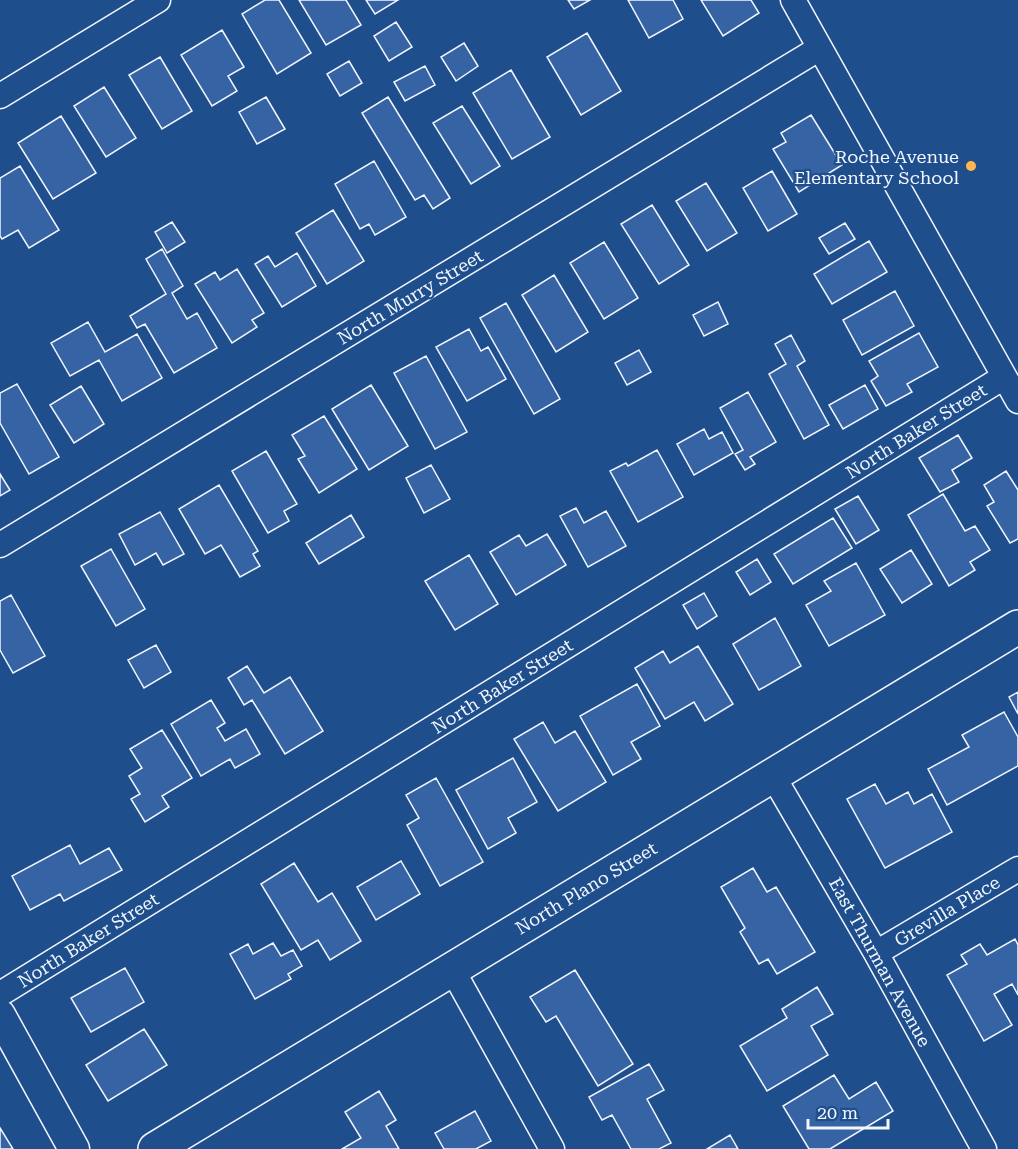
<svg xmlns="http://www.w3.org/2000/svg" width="1018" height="1149" viewBox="0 0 1018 1149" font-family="'Roboto Serif',serif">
<rect width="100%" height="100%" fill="#1f4e8c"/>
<path fill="#3563a3" stroke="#f2f6ff" stroke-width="1.5" d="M265,0H279L311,53L277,74L242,14Z
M299,0H346L361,25L326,45Z
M366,0H398L375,14Z
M568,0H590L574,9Z
M628,0H673L683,19L649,38Z
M701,0H751L759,13L723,36Z
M396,22L412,47L389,61L374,36Z
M222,30L244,67L228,76L237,91L212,106L181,55Z
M587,33L621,91L581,115L547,57Z
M464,43L478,66L456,81L441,57Z
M160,57L192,111L162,129L129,75Z
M349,61L362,83L340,96L327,74Z
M425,66L435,85L405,101L394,82Z
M511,70L550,137L512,159L473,93Z
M104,87L136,138L106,157L74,106Z
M266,97L285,129L257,144L239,112Z
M388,97L450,198L433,209L424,195L415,200L362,113Z
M462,106L500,166L471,184L433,123Z
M811,115L842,165L799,192L773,149L786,142L781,133Z
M61,116L96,173L53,199L18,143Z
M374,161L406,217L375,235L369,224L360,229L335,184Z
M20,166L59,230L29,248L18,230L2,239L0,236V178Z
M772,171L797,214L768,231L743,188Z
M706,183L737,233L707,251L676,201Z
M652,205L689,265L659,284L621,224Z
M333,210L364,261L327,284L296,233Z
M172,222L185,242L167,253L155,232Z
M845,223L855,239L829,254L819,238Z
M869,241L887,272L832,304L814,274Z
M604,242L638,298L604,319L570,263Z
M162,249L183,286L172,293L187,319L197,313L217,348L174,373L145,324L137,328L130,316L166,294L146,259Z
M297,253L316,286L282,307L255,264L268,256L275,267Z
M237,269L264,313L252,320L257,327L232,343L195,284L215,272L220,280Z
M554,275L588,332L556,352L522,295Z
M895,291L914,326L862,355L843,320Z
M718,302L728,324L704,336L693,315Z
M506,303L560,399L534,414L480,318Z
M88,322L105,352L137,334L162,378L122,401L99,360L70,376L51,343Z
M469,329L481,351L488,347L506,379L467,401L436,347Z
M919,333L938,367L907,384L912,392L886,406L871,381L878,376L869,361Z
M791,335L805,361L797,366L829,425L804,439L769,374L786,364L775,344Z
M639,350L651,372L627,385L615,363Z
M426,356L467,432L435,449L394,373Z
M17,384L59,457L29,474L0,423V393Z
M371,385L408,446L369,470L332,409Z
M865,385L878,409L843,429L829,405Z
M81,386L104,424L74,443L50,405Z
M748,392L776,442L750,457L755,464L745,470L735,454L743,450L720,408Z
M324,416L357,469L319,493L298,459L305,456L292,435Z
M704,429L709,439L722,432L733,453L694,475L677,444Z
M958,435L972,458L952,470L959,482L940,492L919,458Z
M657,450L683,497L638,522L610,471L626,463L628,466Z
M266,451L297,504L284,511L289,521L268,533L232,471Z
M431,465L450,499L424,513L406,478Z
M1006,471L1018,490V539L1010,543L987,506L994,502L984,485Z
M0,474L10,490L0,496Z
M219,485L258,551L253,554L260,566L240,577L221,545L205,554L179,509Z
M943,494L965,531L975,526L990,550L970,562L975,570L949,586L908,515Z
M858,496L879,530L856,544L835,509Z
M576,508L584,523L606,511L626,546L588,567L560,516Z
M160,512L184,554L163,565L156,553L135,565L119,534Z
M351,515L364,537L319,564L306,543Z
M833,518L852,548L793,584L774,554Z
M547,534L566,565L516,595L490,552L519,535L526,546Z
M111,549L145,609L116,626L81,566Z
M911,550L932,584L902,603L880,569Z
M469,555L498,604L455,630L425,581Z
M757,559L771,582L750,595L736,572Z
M856,563L885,615L829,646L806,605L831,591L824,581Z
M704,593L717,616L697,629L683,605Z
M11,595L45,656L13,673L0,650V601Z
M775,618L801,666L759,690L733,644Z
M156,645L171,672L144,688L128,660Z
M698,646L733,704L705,721L694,702L665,719L635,668L663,651L670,663Z
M247,666L264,693L290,677L323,731L285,754L252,700L244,705L228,678Z
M637,684L660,726L631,742L641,759L613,775L580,716Z
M1018,692V714L1009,697Z
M211,700L225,723L217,728L225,741L246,729L260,754L235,768L230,759L201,776L171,724Z
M1004,712L1018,737V766L947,805L928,769L969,747L962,735Z
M543,722L555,743L575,731L606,782L558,811L514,739Z
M162,730L192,778L162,796L169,807L145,822L131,799L140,794L129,776L142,768L130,749Z
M513,758L537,802L508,818L516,833L488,849L456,790Z
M436,778L483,862L440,886L407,825L419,818L406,795Z
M875,784L886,804L908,792L914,804L932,794L952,832L885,868L847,799Z
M70,845L80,864L109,848L122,870L64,901L60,894L30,910L12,876Z
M401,861L420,894L376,920L357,887Z
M294,863L318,902L332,893L361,941L330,960L318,940L301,950L261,884Z
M753,868L767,892L776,887L815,952L777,974L768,959L759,964L740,932L745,928L721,887Z
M1015,939L1018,945V995L1012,984L994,994L1012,1025L984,1041L947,975L967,964L961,955L980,944L987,955Z
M273,943L281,956L293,950L302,966L288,974L291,979L255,999L230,954L248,944L253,954Z
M125,968L144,1002L91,1032L71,998Z
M575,970L633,1064L598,1086L556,1016L546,1022L530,997Z
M817,987L833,1014L811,1026L828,1055L767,1091L740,1046L787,1018L782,1009Z
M144,1029L167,1065L108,1101L86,1065Z
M649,1064L664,1090L647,1099L671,1143L659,1149H631L612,1115L602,1120L589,1097Z
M834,1075L849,1099L876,1082L893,1111L830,1149H809L783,1106Z
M379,1091L396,1120L386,1126L399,1149H342L361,1138L345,1112Z
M475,1111L491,1141L476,1149H444L435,1133Z
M0,1128L13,1149H0Z
M730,1135L738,1149H707Z"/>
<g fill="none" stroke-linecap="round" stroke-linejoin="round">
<g stroke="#f2f6ff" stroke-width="27">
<path id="minor" d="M793,0L1018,401
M0,96L158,0
M0,545L820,48
M773,776L876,953L984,1149
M876,953L1018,869
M452,969L552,1149
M0,994L1004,377"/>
</g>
<g stroke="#f2f6ff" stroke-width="33">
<path id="tertiary" d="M0,1015L74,1149"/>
</g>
<g stroke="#f2f6ff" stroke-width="36">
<path id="secondary" d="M155,1149L1018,627"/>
</g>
<use href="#minor" stroke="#1f4e8c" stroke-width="24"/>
<use href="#tertiary" stroke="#1f4e8c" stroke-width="30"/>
<use href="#secondary" stroke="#1f4e8c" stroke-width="33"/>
</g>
<circle fill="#ffb74d" stroke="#1f4e8c" stroke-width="2" cx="971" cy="166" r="6"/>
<g text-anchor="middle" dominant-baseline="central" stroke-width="4.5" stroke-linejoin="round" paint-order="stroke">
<g font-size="18" fill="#f2f6ff" stroke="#1f4e8c" text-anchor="end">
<text x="959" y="156">Roche Avenue<tspan x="959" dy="21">Elementary School</tspan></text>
</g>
<g font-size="18" fill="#f2f6ff" stroke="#1f4e8c">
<text transform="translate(410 297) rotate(-31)">North Murry Street</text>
<text transform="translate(916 431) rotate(-32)">North Baker Street</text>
<text transform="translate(502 686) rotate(-32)">North Baker Street</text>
<text transform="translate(586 888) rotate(-31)">North Plano Street</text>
<text transform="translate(947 911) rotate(-31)">Grevilla Place</text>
<text transform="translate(88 940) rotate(-32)">North Baker Street</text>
<text transform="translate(880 962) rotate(61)">East Thurman Avenue</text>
</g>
</g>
<path d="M808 1119v9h80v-9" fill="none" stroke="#f2f6ff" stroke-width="3"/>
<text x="817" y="1119" font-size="18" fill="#f2f6ff" stroke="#1f4e8c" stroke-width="4.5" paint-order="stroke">20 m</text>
</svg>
